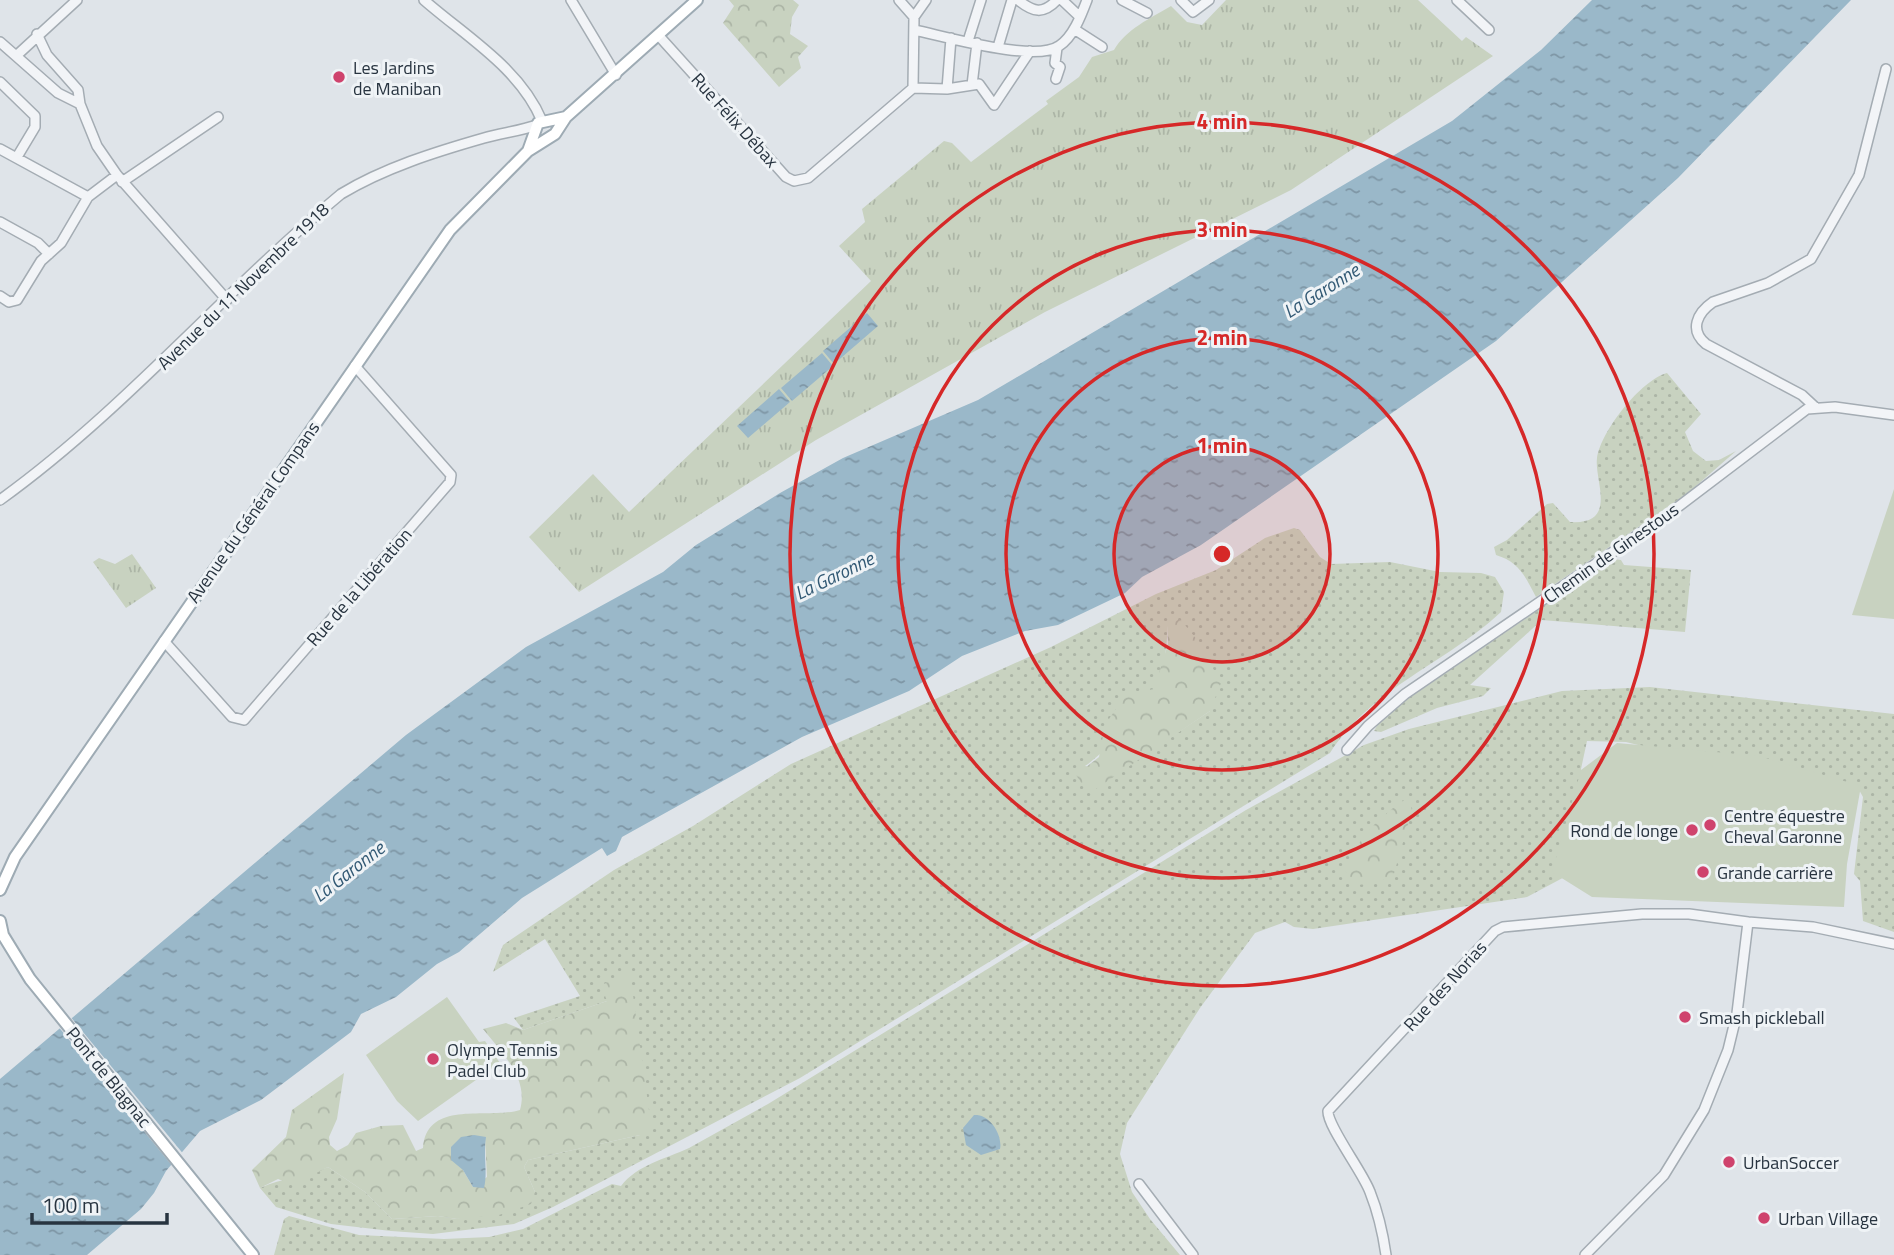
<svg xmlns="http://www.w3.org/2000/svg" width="1894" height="1255" viewBox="0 0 1894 1255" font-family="'Titillium Web',sans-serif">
<defs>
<pattern id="grass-dots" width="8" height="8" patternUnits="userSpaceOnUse" patternTransform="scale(1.75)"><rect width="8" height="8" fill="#c8d2c0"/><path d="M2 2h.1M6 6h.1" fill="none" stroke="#acb5a6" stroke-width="1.8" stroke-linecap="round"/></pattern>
<pattern id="forest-crowns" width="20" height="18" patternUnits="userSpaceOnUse" patternTransform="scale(1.75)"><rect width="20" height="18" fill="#c8d2c0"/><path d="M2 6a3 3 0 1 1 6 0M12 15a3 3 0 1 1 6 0" fill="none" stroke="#acb5a6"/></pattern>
<pattern id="park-tufts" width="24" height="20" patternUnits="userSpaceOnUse" patternTransform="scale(1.75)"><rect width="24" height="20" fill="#c8d2c0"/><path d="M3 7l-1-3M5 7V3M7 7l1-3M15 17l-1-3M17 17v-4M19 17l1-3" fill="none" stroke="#acb5a6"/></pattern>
<pattern id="water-ripples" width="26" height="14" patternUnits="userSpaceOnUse" patternTransform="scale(1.75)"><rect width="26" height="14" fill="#9ab8c9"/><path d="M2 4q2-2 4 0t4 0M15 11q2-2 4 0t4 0" fill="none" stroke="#7e96a5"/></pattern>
</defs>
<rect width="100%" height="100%" fill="#dfe4e9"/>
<path fill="url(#grass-dots)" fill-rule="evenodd" d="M1667,373L1701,414L1685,432L1693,451L1706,461L1719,460L1736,451L1688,493L1536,597C1525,576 1519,562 1496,555L1494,547L1507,540L1547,504L1553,503L1570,522C1619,525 1594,481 1597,458C1601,431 1641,380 1667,373Z
M1294,528L1300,530L1320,557L1331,564L1390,562L1440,572L1481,573L1495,577L1504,592L1501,612C1445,664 1374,686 1330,753L800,1078L553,1207L514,1224L433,1234L391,1231L331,1224L276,1207L260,1188C282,1177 306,1178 328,1167L365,1192L392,1219L438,1216L457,1219L535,1192L524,1167L528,1160L640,1135L607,1001L523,1030L514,1018L580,996L545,939L493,972L503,945L614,870L693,826L791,764L1051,647L1156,594L1216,570L1265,538ZM1167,625L1210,711L1120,771L1085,766C1103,755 1145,708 1155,689C1164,670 1168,645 1167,625Z
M1613,559L1621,560L1624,565L1691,570L1685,632L1542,620L1470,685L1491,688L1483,696L1437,708L1381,732L1374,731L1378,724L1409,698Z
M1650,687L1894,714V932L1863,921L1860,881L1854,874L1863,797L1858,788L1694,759L1626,742L1587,741L1581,769L1583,783L1572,873L1527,897L1313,929L1294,927L1285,922L1255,933L1200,1008L1127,1123L1120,1154L1132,1192L1150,1219L1180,1255H274L284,1219L289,1216L359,1235L444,1239L489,1237L523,1229L612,1184L621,1186C637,1165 665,1159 689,1148L768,1104L1246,810L1364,745L1409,729L1562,691Z"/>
<path fill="url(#forest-crowns)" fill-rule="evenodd" d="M729,0H793L799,5L792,17L790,34L808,46L798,57L801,68L779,87L723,23L734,6Z
M1180,619L1198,641L1221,683L1210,711L1093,791L1083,786L1076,775L1099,757L1105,725L1125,695L1154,689L1168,644L1167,625Z
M1409,797L1412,811L1393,877L1370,884L1351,885L1345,870C1358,838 1379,816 1409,797Z
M630,973L651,1125L640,1135L528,1160L524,1167L535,1192L531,1204L499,1215L457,1219L438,1216L392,1219L365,1192L328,1167L293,1185L278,1179L260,1188L252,1170L286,1137L292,1110L344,1073L337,1119L329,1137L330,1145L337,1151L348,1145L356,1133L381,1126L403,1125L416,1151L423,1148C427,1099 488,1120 520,1110C529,1078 502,1053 483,1029L506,1023L523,1030L607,1001L601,985ZM485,1137L487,1177L473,1187L463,1170Z"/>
<path fill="url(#park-tufts)" d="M1226,0H1418L1462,41L1466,37L1493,56L1291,190L1045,312L816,440L579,592L529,537L593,474L629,512L871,281L839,246L865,222L862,209L944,141L952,143L971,162L1048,104L1046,101L1079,77L1092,57L1114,50C1126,29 1151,18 1171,6L1187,22L1202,25Z
M132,554L156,588L126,608L93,562L99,558L115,564Z"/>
<path fill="#c8d2c0" d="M1894,489V619L1852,615Z
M1617,743L1759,756L1861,786L1847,864L1844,907L1592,897L1552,872L1581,770Z
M447,997L479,1042L485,1041L500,1063L418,1121L397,1101L366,1055Z"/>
<path fill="url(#water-ripples)" d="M1592,0H1851L1678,178L1496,341L1201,545L1142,577L1125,593L1058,625L1025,631L962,656L909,691L802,737L622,837L616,851L607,856L602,848L522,898L459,952L437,964L396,997L361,1014L351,1032L261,1100L200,1131L166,1171L154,1193L141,1209L87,1255H0V1079L406,735L526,647L663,572L696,545L780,493L843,458L978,400L1452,121L1541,50Z
M867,313L878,326L834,364L823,351Z
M822,353L833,366L792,401L781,388Z
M779,389L790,402L748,438L737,426Z
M974,1115C990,1113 1003,1136 1000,1149L981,1155L966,1145L963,1128Z
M474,1135L486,1137C483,1155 488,1172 484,1188L473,1187L463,1170L451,1160V1147L461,1137Z"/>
<path fill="#dfe4e9" d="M69,1015L185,1156L174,1168L57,1025Z"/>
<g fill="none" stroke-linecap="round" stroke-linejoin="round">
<g stroke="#a4acb3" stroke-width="12">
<path id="minor" d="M424,0C465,36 520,68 542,121
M571,0L616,75
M899,0L914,17
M1018,0C1033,12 1043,15 1057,0
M1062,0L1080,17
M1122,0L1147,13
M1181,0L1193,12L1209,0
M1457,0L1489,30
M1074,29L1102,47
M914,30C944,36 1035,63 1059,46C1073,37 1081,16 1087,0
M37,34L47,55L78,90L80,104
M659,36L786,177L794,181L808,178L913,88
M968,41L981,0
M0,42L16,56L77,0
M998,47L1012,0
M16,56L58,93L80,104L97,146L117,175L227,300
M1056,79L1060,67L1055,63L1057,48
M0,82L35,116V127L17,157
M972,85L977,43
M913,88L947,89L979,84L994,105L1030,51
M913,88L914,17L926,0
M947,89L951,38
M0,149L88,197
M122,182L218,117
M0,222L38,243L49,254
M0,296L9,302L17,300L41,261L61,243L88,197L117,175
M1816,408L1802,395L1706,344C1689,330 1697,313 1713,302L1768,283L1811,259L1859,175L1886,69
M0,500C125,410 223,292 341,194C384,168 435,152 484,138C501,133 520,131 537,125
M164,641L232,717L244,720L450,482L451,475L355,366
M1347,750L1368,726L1405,694L1670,513L1807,409L1835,407L1894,415
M1139,1184L1193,1255
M1386,1255C1383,1234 1378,1212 1370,1192C1363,1172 1327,1126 1328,1111L1495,931L1503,927L1642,914H1689L1748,922
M1585,1255L1664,1175L1704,1110L1728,1050L1737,1013L1748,922L1813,927L1894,944"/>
</g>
<g stroke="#9eabb4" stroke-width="14">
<path id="major" d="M528,151L538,123L566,117
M0,890L15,857L450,230L528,151L555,134L566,117L697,0
M0,921L3,935L30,979L253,1255"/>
</g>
<use href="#minor" stroke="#f2f4f7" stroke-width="9"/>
<use href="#major" stroke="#fff" stroke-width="10"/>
</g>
<circle cx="1222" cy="554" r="108" fill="#d62828" fill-opacity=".12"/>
<g fill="none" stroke="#d62828" stroke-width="3.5">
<circle cx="1222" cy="554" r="108"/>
<circle cx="1222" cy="554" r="216"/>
<circle cx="1222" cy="554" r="324"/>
<circle cx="1222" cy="554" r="432"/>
</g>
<g fill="#cf436d" stroke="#eff3f6" stroke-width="2.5">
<circle cx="339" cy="77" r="7"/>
<circle cx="1710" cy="825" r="7"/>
<circle cx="1692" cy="830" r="7"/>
<circle cx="1703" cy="872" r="7"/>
<circle cx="1685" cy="1017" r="7"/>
<circle cx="433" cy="1059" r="7"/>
<circle cx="1729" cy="1162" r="7"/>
<circle cx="1764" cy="1218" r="7"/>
</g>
<g text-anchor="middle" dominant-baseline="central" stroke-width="6" stroke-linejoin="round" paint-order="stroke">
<g font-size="18" fill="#283440" stroke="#eff3f6" text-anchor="start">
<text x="353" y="67">Les Jardins<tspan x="353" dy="21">de Maniban</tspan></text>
<text x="1724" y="815">Centre équestre<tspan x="1724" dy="21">Cheval Garonne</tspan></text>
<text x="1678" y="830" text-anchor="end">Rond de longe</text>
<text x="1717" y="872">Grande carrière</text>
<text x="1699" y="1017">Smash pickleball</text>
<text x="447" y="1049">Olympe Tennis<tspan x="447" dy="21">Padel Club</tspan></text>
<text x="1743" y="1162">UrbanSoccer</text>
<text x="1778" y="1218">Urban Village</text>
</g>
<g font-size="18" fill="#283440" stroke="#eff3f6">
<text transform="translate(735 120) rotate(48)">Rue Félix Débax</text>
<text transform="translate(243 286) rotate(-44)">Avenue du 11 Novembre 1918</text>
<text transform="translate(253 512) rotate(-55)">Avenue du Général Compans</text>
<text transform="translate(1611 553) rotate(-35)">Chemin de Ginestous</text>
<text transform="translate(359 587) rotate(-49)">Rue de la Libération</text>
<text transform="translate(1445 986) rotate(-48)">Rue des Norias</text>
<text transform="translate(109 1077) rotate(51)">Pont de Blagnac</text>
</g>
<g font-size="19" font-style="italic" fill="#325974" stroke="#eff3f6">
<text transform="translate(1321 290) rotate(-32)">La Garonne</text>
<text transform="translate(834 575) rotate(-26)">La Garonne</text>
<text transform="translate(348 871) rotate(-38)">La Garonne</text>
</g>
</g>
<circle cx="1222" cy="554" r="10" fill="#d62828" stroke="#eff3f6" stroke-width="3.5"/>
<g font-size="21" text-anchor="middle" font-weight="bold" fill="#d62828" stroke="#eff3f6" stroke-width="6" stroke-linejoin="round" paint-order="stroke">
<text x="1222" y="129">4 min</text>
<text x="1222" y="237">3 min</text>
<text x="1222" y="345">2 min</text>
<text x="1222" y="453">1 min</text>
</g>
<path d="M32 1213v10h135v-10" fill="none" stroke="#283440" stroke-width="3.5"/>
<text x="42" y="1213" font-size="21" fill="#283440" stroke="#eff3f6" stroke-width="5" paint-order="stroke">100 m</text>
</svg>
